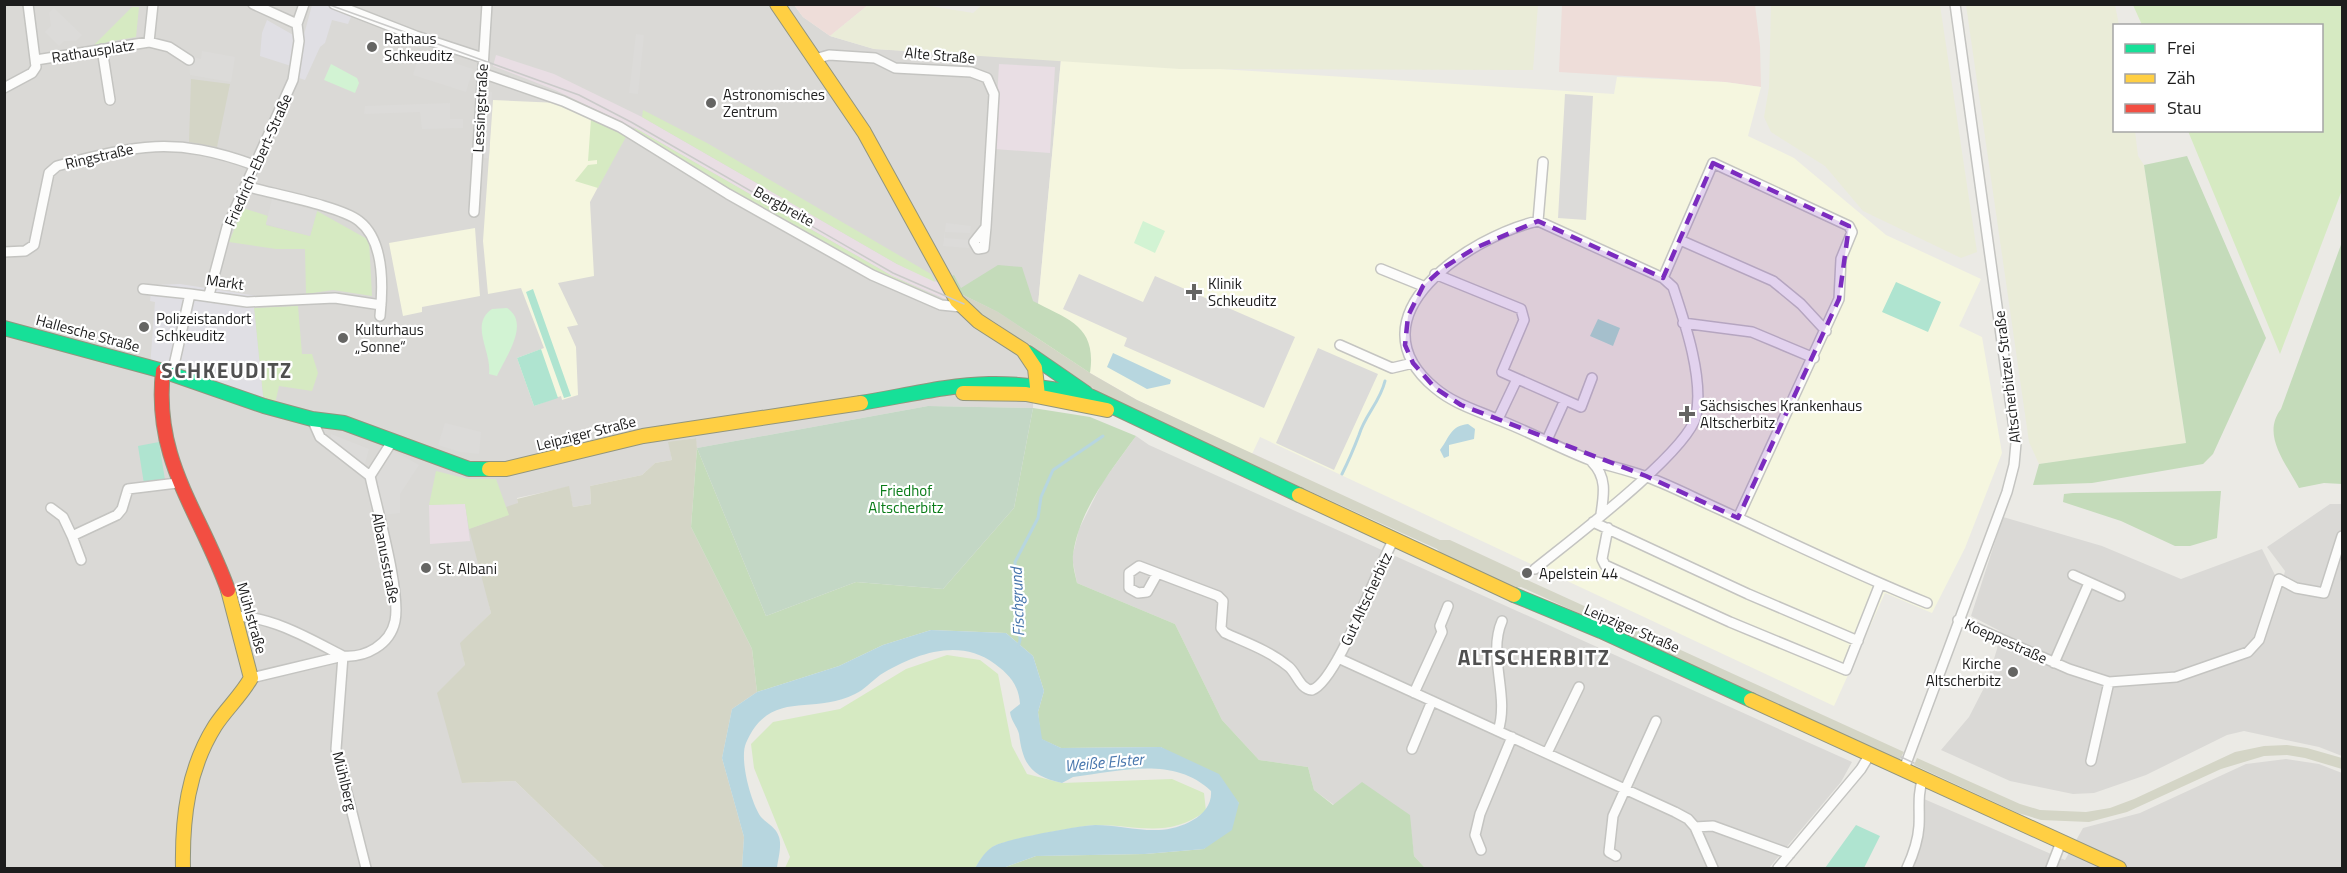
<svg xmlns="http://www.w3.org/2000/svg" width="2347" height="873" viewBox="0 0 2347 873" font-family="'Titillium Web',sans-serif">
<rect width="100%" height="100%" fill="#ebeae5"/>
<path fill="#dad9d6" d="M5,5H794L803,17L830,36L874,49L1061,59L1035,337L1033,408L928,406L697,448L695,438L669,443L672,460L655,463L642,475L590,486L591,504L573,507L568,487L517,498L518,503L509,515L485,586L491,613L461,643L465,665L462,783L515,781L605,868H5Z
M1136,436L1149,445L1852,762L1841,782L1769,868H1425L1414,856L1409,815L1334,805L1314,790L1308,767L1259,760L1222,720L1175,624L1077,583L1072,558L1079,529L1102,483Z
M2330,504H2342V756L2319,747L2244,731L2227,735L2146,775L2094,793L2073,794L2010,781L1941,750L1969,717L1987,682L1997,649L2000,631L1971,616L2003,517L2102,546L2181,579L2262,549L2281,587L2285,571L2267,547Z
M2286,759L2319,764L2342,773V868H1910L1922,840L1924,799L2065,860L2083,828L2140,813L2246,764Z"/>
<path fill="#eeddd9" d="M794,5H868L830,36L803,17Z
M1562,5H1755L1760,46L1761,87L1725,82L1559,72Z"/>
<path fill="#e9dee4" d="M496,55L554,74L642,117L897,264L979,301L1137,400L1280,466L1276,475L1114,402L973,311L892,276L635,128L555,90L493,66Z
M999,64L1055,67L1050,153L994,149Z
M465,503L470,541L430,544L429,505Z"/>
<path fill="#f5f6df" d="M1061,59L1614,94L1617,77L1725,82L1761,87L1748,136L1794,158L1886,235L1981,279L1959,326L1982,337L2002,453L1965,548L1932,613L1885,593L1834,706L1260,437L1252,454L1137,400L1090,373L1035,337Z
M493,100L559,103L626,135L590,202L594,276L558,283L578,325L567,327L576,347L578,395L562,400L561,396L534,406L517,358L544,348L521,288L488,294L483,241Z
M475,228L480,296L422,307V312L403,316L389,243Z"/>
<path fill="#d4d5c6" d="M191,79L230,84L217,147L189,142Z
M957,292L998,312L1090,373L1137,400L1440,540H1450L1521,573L1523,578L1904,752L1901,757L1900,760L1521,587L1515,588L1443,555L1437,549L1114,402L993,321L973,311Z
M696,438L697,448L691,527L752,649L757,692L732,709L722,758L744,837L742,868H605L515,781L462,783L437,693L465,665L460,643L491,613L469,529L508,515L506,507L518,503L517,499L569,486L573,507L591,504L590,486L642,475L655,463L672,460L668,442Z
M2287,745L2307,748L2342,758V769L2305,758L2287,755L2264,756L2221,769L2127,812L2089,822L2041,820L2018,813L1914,765L1917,758L2020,804L2040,810L2086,812L2110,808L2134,799L2235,752L2264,746Z"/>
<path fill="#eaecd8" d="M868,5H924L973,13L983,4L1538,5L1533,70L1180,69L874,49L830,36Z
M1771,5H1940L1977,252L1961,258L1863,211L1825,166L1771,132L1764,117L1769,87Z
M1966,5H2115L2119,25L2114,26V130L2135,131L2138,156L2144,165L2186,444L2039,464L2029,442Z"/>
<path fill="#d6eac2" d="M2133,5H2342V190L2280,354L2188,131L2322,130V26L2142,25Z
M132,7H139L136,37L107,42L105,46L97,47L94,45Z
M643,110L707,143L931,274L935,282L897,264L642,117Z
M591,119L627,135L598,188L575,181L588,165L597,164V160L588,161Z
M635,128L892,276L944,300L942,302C882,279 827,246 772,214C726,187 679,160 635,131Z
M243,208L268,216L266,225L310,236L317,211L369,240L372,296L333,290L306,294L305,249H276L229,242Z
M298,306L302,354H312L318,373L312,391L279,386L275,404L263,396L254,308Z
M436,471L468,479H496L509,515L469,529L465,504L429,505Z
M947,655L980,660L998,674L1012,746L1027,774L1062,783L1172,779L1204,793L1206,811C1167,839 1139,825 1095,825C1078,826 1012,839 996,845C987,849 980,860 975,868H785L790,857L754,768L751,744L773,722L840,709L906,669Z"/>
<path fill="#c4dbba" d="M2187,156L2266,338L2213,454L2203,464L2092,483L2033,485L2039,464L2186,443L2144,165Z
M2342,242V484L2324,483L2299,488C2286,463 2261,435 2281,409Z
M998,265L1022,267L1033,301C1069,320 1097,326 1090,373L998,312L957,292L949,277L954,275L961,288Z
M1033,408L1090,417L1136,436C1110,472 1079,510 1073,555C1072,564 1075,574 1077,583L1175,624L1222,720L1259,760L1308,767L1314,790L1333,805L1362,782L1410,815L1414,856L1425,868H1003L1036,856L1145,854L1204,849L1239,803L1161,747L1061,748L1041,739L1038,712L1044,691L1033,656L1006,633L931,630L883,645L839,666L757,692L752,649L691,527L697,448L766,616L856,582L943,589L1014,508Z
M2221,491L2217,538L2190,546H2175L2121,521L2063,502L2064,494L2073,493Z"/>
<path fill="#c3d7c5" d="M928,406L1033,408L1014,508L943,589L856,582L766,616L697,448Z"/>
<path fill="#d2f3d3" d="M331,64L357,78L359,83L355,93L324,80Z
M1143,221L1165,231L1155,253L1134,243Z
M507,308C531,323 505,358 497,376L489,374C492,351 469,325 492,309Z"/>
<path fill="#afe4d0" d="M1896,282L1941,302L1928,332L1882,312Z
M533,289L571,396L564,398L526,292Z
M1598,319L1620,328L1613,346L1590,336Z
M541,349L558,398L534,406L517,358Z
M159,442L165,480L144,484L138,446Z
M1856,825L1880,836L1864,868H1825Z"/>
<path fill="#dcdbd9" d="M54,8L82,35L76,41H64L59,46L45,32L51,26L49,13Z
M636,34L644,35L638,94L629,93Z
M202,51L235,57L231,82L190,75L189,56L201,59Z
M420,52L473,69L466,92L413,75Z
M485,91L492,92L489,158H482Z
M1565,94L1593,96L1586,220L1558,218Z
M450,103V119H463V128L422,129L420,112L364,114L365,106Z
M272,199L317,211L310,236L266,224Z
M946,223L971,226L970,233L945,232V238L969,240V248L943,246Z
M1079,274L1143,302L1155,276L1295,337L1264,408L1124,346L1127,338L1063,309Z
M1318,348L1378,374L1334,470L1276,443Z
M445,423L481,432L479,454L460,452L438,445Z
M331,434L369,449L364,467L330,441Z
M392,450L419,465L400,494V513L382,515L377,477Z"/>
<path fill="#e0dfe4" d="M312,5H356L348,24L332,20L325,43L320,47L305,80L296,77L299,53Z
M267,20L295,36L291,66L260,56L262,33Z
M180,284L257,296L254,308L264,406L150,367L155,302L150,301L151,292L154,285Z"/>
<path fill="#b7d6df" d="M1113,353L1171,380L1170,384L1147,389L1107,367Z
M1468,424L1475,429L1474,439L1449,445V456L1444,458L1440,450C1450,437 1450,426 1468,424Z
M931,630L1006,633L1033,656L1044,691L1038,712L1042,739L1061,748L1161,747L1219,774L1239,803L1232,830L1204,849L1145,854L1036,856L1003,868H975C980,860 986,849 996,845C1012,838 1077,826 1095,825C1116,825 1138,831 1159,830C1181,829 1213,816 1211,791C1173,755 1118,772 1073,777L1062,783C1031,776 1023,765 1019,734C1017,726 1011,721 1010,712L1020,704C1019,686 1010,675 995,664C959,637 915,654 880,675C872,681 864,690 855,694C811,716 770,688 746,743C739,759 751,803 761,817C767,824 776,827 779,837C782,846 778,859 777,868H742L744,837L722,758L732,709L757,692L839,666L883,645Z"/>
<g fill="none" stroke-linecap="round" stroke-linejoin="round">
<path stroke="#b7d6df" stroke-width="3" d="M1342,474C1349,460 1354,448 1359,435C1365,415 1380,402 1385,381
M1018,648L1020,640L1015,562L1038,518L1041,497L1053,470L1103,436"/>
<g stroke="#c4c4c1" stroke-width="12">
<path id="street" d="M253,4L297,24
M334,4L416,36L483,58
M149,42L153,4
M102,49L110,100
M815,59L829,55L875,58L895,68L971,72L987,78L994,94L986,227L974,242L978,249L984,248L986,227
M36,60L149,42L169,47L189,60
M482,73L563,101L620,127L728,194L872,275L941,305L961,307
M4,88L32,73L36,67L28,4
M245,186C273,194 340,206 359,221C385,241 383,288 380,316
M474,212L487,4
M1538,221L1543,162
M1680,240L1773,281L1801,304L1826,331
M4,252L25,251L34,245L49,173L57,166C137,145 174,136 254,165
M1381,269L1423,286
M1435,274L1521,309L1524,320L1502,372L1581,407L1592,378
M1663,278L1713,163L1849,226L1852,232L1841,259L1839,299L1738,518
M143,289L190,294
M209,295L227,227L293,80L299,41L297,24L304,4
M1683,323L1752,332L1814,358
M1340,345L1392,368L1413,363
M172,374L190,294L247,302L335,298L381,305
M1498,419L1517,379
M1547,440L1565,400
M1592,462C1607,477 1604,494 1601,514
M370,476L393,440
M51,508L63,517L72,536
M1593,522L1748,594L1858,641
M1608,528L1602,559L1605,565L1730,622L1846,670L1880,584
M81,560L72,536L117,515L122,509L128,489L177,483
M1535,569C1567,543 1688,452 1696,416C1704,379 1685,323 1673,287L1663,278L1538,221C1471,236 1348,316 1435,388C1454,404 1476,410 1499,420C1530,432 1559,448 1590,460C1609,466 1628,470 1647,477C1672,486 1696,499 1721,510C1790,542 1857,575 1927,603
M1157,574L1147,592L1138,593L1129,588V573L1139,566L1218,596L1223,601L1221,628L1225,633C1247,643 1270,651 1289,667C1297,674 1300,689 1312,690C1338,680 1377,568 1394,539
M2073,575L2120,596
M237,616C275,618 310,639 343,656
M1958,620L2069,669L2109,682L2176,677L2248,652L2259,640L2279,579L2296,588L2324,593L2342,536
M343,656L336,749L366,868
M1338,658L1675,812L1688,819L1695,827
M2054,663L2089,583
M251,678L343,656C365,658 390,645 395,621C401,592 377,509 370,476L320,437L312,419
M1414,693L1442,632L1440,626L1448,606
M1498,731C1510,695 1487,656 1502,621
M1412,749L1432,701
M1547,753L1579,687
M2091,761L2109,682
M1904,769L2007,492L2014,465L2016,443L1955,4
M1481,850L1475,835L1480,814L1512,737
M1616,856L1609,852L1613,816L1656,721
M1713,868L1695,827L1713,826L1790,854
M1778,868L1861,769L1870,754
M1907,868C1913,855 1918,841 1919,826C1920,809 1917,795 1923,778
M2051,868L2061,842"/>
</g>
<g stroke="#92957d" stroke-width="16">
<path id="fast" d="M4,328L163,371L264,406L312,419L344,423L469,469H489
M1028,353L1086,393
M861,403C904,396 947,385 989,384C1023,383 1057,389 1090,396L1299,495
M1514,595L1601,631L1751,700"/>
</g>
<g stroke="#92957d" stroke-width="16">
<path id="slow" d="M777,4L864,132L957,301L978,321L1023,350L1035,368L1038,396
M963,393L1026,394L1107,410
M489,469H506L643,436L861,403
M1299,495L1514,595
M1751,700L2119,868
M183,868C182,818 188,769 215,726C226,709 241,696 251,678L228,590"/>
</g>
<g stroke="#92957d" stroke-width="16">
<path id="jam" d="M163,371C153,461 200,511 228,590"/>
</g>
<use href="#street" stroke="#fcfcfb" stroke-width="9"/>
<use href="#fast" stroke="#16e098" stroke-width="14"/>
<use href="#slow" stroke="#ffcf43" stroke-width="14"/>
<use href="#jam" stroke="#f24e42" stroke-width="14"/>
<path stroke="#cacac9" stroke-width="1.5" d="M327,4L579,95L631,122L893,273L964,304
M1901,757L1914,763"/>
</g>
<path fill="#7b2cbf" fill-opacity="0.2" stroke="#7b2cbf" stroke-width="4.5" stroke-dasharray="12 8" stroke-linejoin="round" d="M1713,163L1849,226L1839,299L1738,518L1646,476L1461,405L1435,388L1413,363L1405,345L1408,316L1423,286L1443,268L1475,248L1538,221L1663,278Z"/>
<g fill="#656563" stroke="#fff" stroke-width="2">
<circle cx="372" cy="47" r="6"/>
<circle cx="711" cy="103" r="6"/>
<path d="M1191 283h6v6h6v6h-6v6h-6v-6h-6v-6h6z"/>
<circle cx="144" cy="327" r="6"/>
<circle cx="343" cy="338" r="6"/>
<path d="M1684 405h6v6h6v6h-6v6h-6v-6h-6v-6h6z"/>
<circle cx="426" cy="568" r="6"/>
<circle cx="1527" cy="573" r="6"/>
<circle cx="2013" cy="672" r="6"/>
</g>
<g text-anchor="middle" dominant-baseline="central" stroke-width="4.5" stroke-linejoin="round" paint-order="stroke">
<g font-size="15" fill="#1d1d1d" stroke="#fff" text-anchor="start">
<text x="384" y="38">Rathaus<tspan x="384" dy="17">Schkeuditz</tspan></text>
<text x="723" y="94">Astronomisches<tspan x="723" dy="17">Zentrum</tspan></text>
<text x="1208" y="283">Klinik<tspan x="1208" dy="17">Schkeuditz</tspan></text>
<text x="156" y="318">Polizeistandort<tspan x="156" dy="17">Schkeuditz</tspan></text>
<text x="355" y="329">Kulturhaus<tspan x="355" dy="17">„Sonne“</tspan></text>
<text x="1700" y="405">Sächsisches Krankenhaus<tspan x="1700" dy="17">Altscherbitz</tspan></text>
<text x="438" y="568">St. Albani</text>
<text x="1539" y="573">Apelstein 44</text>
<text x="2001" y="663" text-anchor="end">Kirche<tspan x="2001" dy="17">Altscherbitz</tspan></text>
</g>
<g font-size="15" fill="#1d1d1d" stroke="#fff">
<text transform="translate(93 51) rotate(-9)">Rathausplatz</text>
<text transform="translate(940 55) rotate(5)">Alte Straße</text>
<text transform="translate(480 108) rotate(-87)">Lessingstraße</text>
<text transform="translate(99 156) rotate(-13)">Ringstraße</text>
<text transform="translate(258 160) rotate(-66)">Friedrich-Ebert-Straße</text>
<text transform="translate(784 206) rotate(29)">Bergbreite</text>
<text transform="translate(225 282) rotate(8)">Markt</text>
<text transform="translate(88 333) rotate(15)">Hallesche Straße</text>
<text transform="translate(2007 377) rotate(-97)">Altscherbitzer Straße</text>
<text transform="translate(586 433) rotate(-14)">Leipziger Straße</text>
<text transform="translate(386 558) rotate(79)">Albanusstraße</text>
<text transform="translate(1366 599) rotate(-65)">Gut Altscherbitz</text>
<text transform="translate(252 618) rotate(74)">Mühlstraße</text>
<text transform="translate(1632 628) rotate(23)">Leipziger Straße</text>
<text transform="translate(2006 641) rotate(24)">Koeppestraße</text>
<text transform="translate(345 781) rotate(76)">Mühlberg</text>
</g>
<g font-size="15" fill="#097c18" stroke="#fff">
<text x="906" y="490">Friedhof<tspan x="906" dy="17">Altscherbitz</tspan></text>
</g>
<g font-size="16" font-style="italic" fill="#4876ad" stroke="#fff">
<text transform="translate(1017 602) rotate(-92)">Fischgrund</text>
<text transform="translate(1104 762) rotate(-5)">Weiße Elster</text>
</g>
<g font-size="21" font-weight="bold" letter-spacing="1.5" fill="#505050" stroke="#fff">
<text x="227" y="370">SCHKEUDITZ</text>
<text x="1534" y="657">ALTSCHERBITZ</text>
</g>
</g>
<rect width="2347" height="873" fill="none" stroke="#1d1d1d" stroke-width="12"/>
<rect x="2113" y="24" width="210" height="108" fill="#ffffff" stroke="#a5a5a5" stroke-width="1.5"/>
<rect x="2125" y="44" width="30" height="9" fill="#16e098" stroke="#a5a5a5" stroke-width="1.5"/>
<text x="2167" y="54" font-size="18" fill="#1d1d1d">Frei</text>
<rect x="2125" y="74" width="30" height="9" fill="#ffcf43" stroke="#a5a5a5" stroke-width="1.5"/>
<text x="2167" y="84" font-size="18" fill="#1d1d1d">Zäh</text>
<rect x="2125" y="104" width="30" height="9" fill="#f24e42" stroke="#a5a5a5" stroke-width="1.5"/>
<text x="2167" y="114" font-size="18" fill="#1d1d1d">Stau</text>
</svg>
